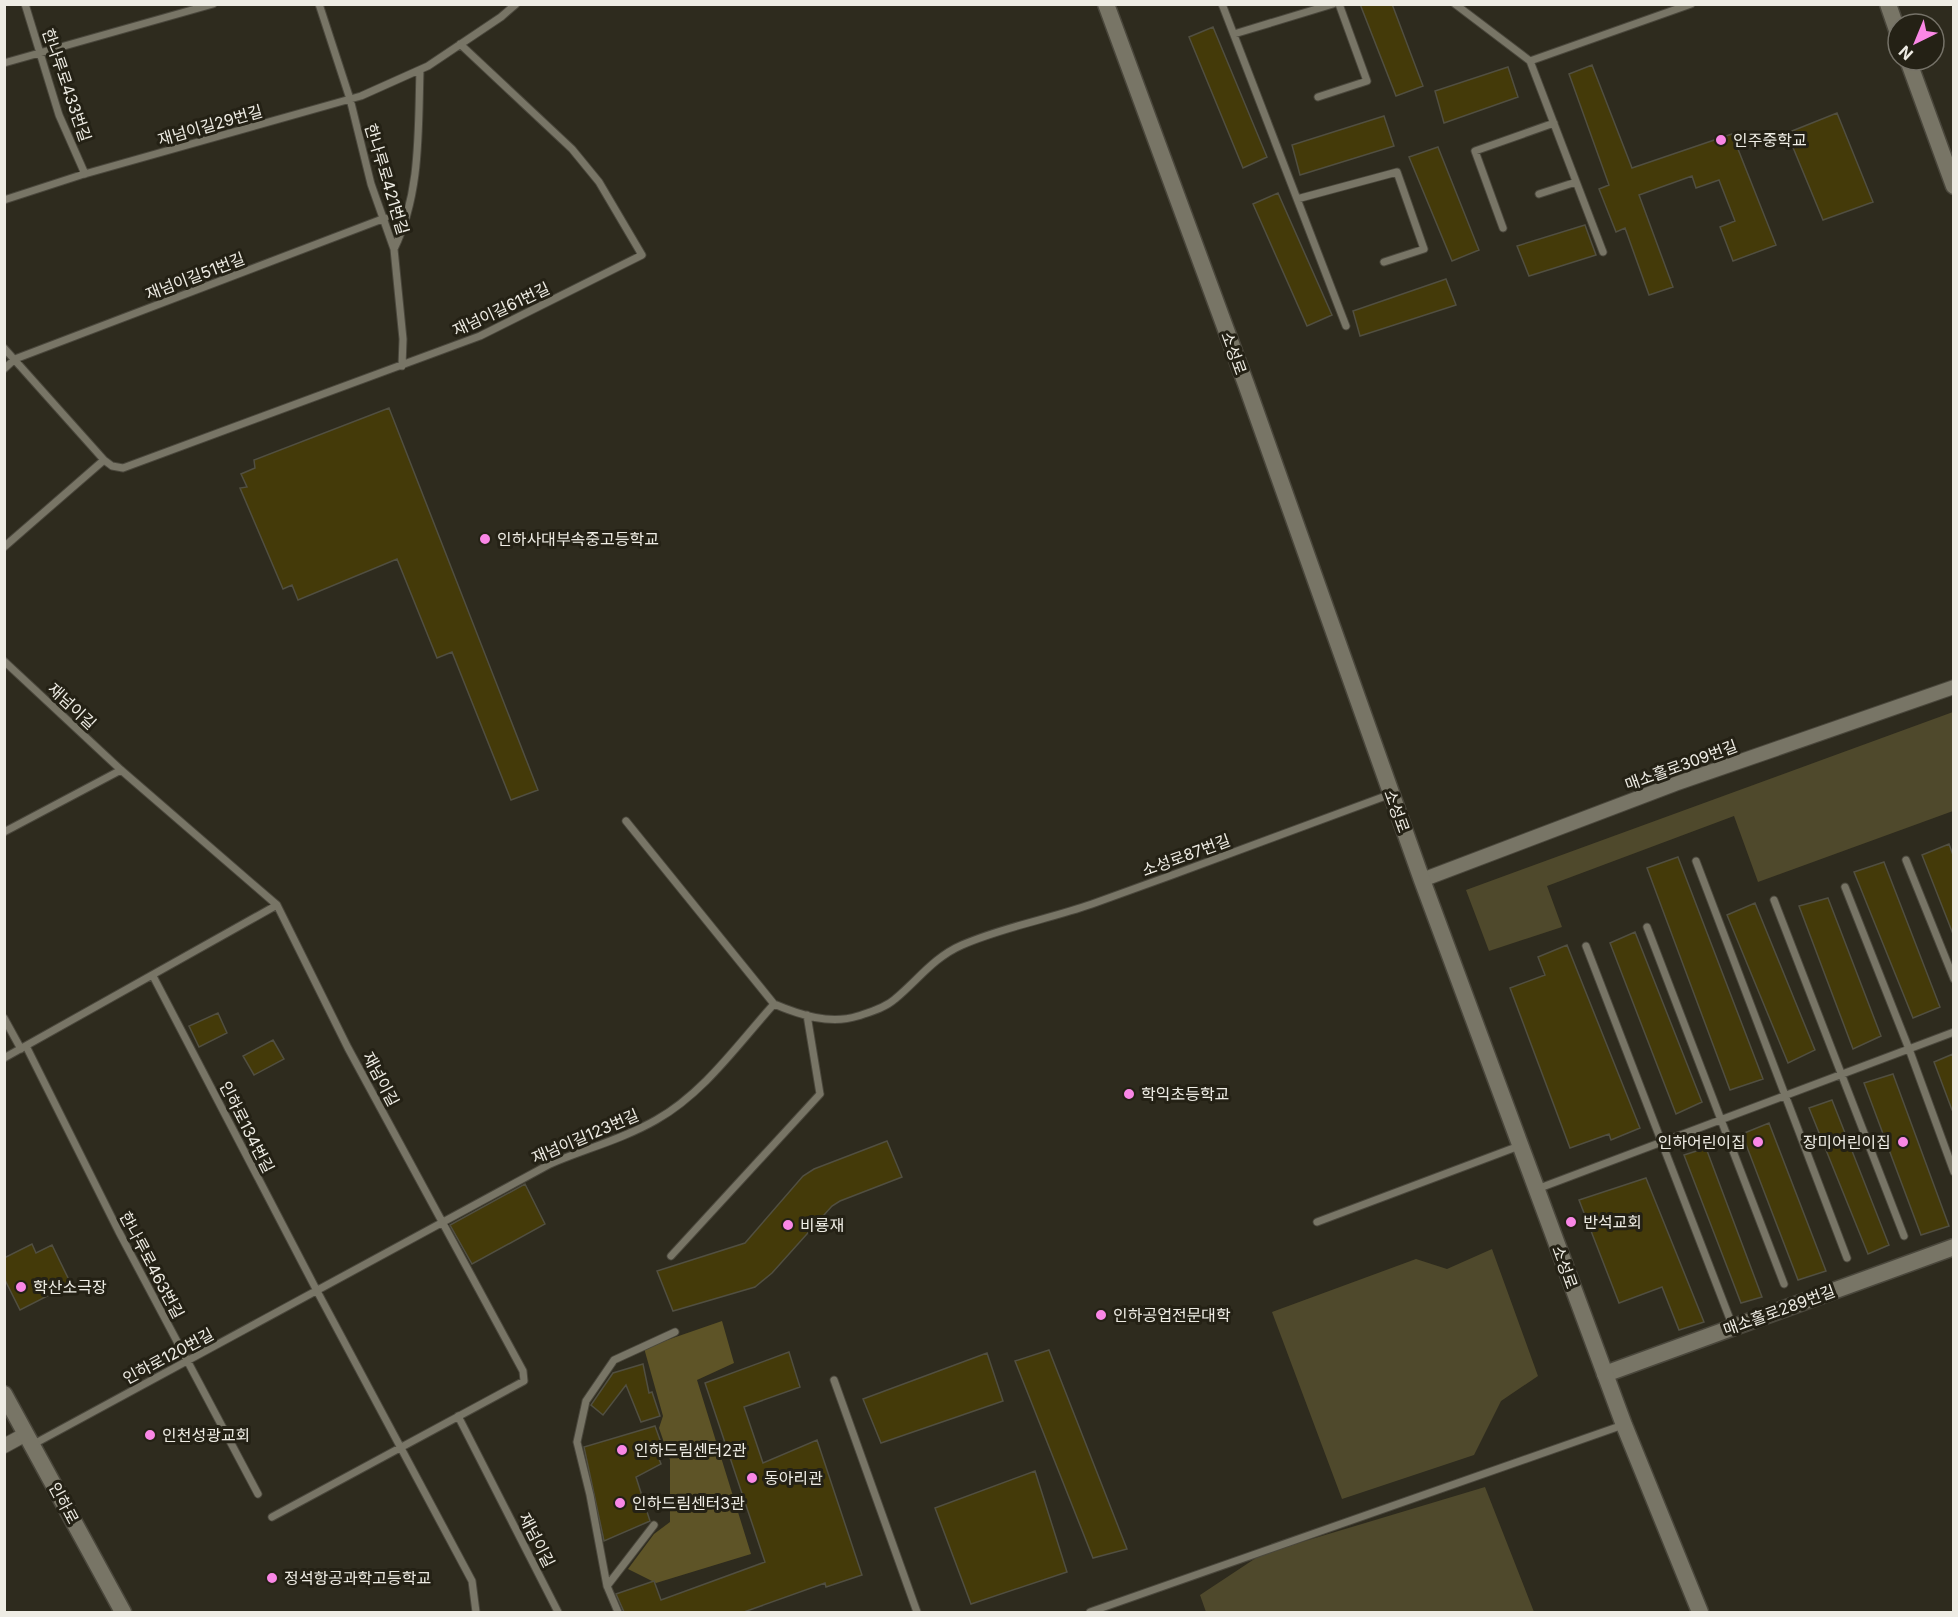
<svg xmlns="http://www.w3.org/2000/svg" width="1958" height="1617" viewBox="0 0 1958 1617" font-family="Inter,'Noto Sans KR',sans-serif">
<rect width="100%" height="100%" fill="#2e2b1e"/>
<path fill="#4f492c" d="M1953,712V811L1758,882L1734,816L1547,886L1562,927L1489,951L1466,890Z
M1492,1249L1538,1376L1501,1401L1474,1455L1342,1499L1272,1312L1416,1259L1447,1269Z
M1485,1487L1534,1612H1206L1200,1595L1262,1554Z"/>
<path fill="#5e5427" d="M722,1321L734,1363L697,1380L751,1554L656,1583L628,1569L654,1534L670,1522V1460L659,1428L663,1416L644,1348Z"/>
<path fill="#443a09" stroke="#514f41" stroke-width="1.5" d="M1360,4H1392L1423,86L1396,96Z
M1213,27L1267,157L1243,168L1189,37Z
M1592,65L1632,168L1732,134L1776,245L1733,261L1720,227L1735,221L1719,180L1696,188L1692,176L1639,195L1673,287L1649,295L1625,228L1616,232L1599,189L1609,185L1569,74Z
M1508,67L1518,97L1444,123L1435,91Z
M1837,113L1873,202L1823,220L1787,133Z
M1384,116L1394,146L1300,175L1292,145Z
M1438,147L1479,250L1452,261L1409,157Z
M1278,193L1332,315L1307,326L1253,204Z
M1585,225L1596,255L1529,276L1517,246Z
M1446,279L1456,305L1360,336L1353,311Z
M389,408L538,790L511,800L452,652L437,658L397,559L298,600L292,585L283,589L240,488L247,487L241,474L255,468L254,460Z
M1949,844L1953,855V934L1922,855Z
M1678,857L1763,1079L1730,1090L1647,868Z
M1884,862L1940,1007L1913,1018L1854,872Z
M1828,898L1881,1036L1853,1049L1799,906Z
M1755,903L1815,1050L1788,1063L1727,915Z
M1635,932L1702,1102L1676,1114L1610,943Z
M1567,945L1640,1128L1611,1140L1609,1134L1570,1148L1510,988L1545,975L1538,957Z
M218,1013L227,1033L199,1047L189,1026Z
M273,1040L284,1059L254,1075L243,1056Z
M1953,1054V1110H1952L1934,1062Z
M1893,1074L1949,1226L1921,1235L1864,1083Z
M1832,1100L1889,1245L1868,1254L1809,1108Z
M1769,1123L1826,1271L1798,1280L1742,1134Z
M887,1141L902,1177L840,1201L832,1206L772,1273L755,1287L673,1311L657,1271L745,1243L803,1176L814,1169Z
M1706,1148L1762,1297L1741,1303L1684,1155Z
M1646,1178L1704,1322L1679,1330L1662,1287L1619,1303L1579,1200Z
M525,1184L545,1224L472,1264L450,1225Z
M32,1244L36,1253L52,1245L71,1284L20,1310L4,1278V1258Z
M1049,1350L1127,1549L1093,1558L1015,1361Z
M789,1352L800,1387L744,1407L763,1463L817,1440L862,1575L826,1587L825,1583L744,1612H624L616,1594L654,1581L661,1600L765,1562L705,1383Z
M987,1353L1003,1401L881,1443L863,1399Z
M643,1364L649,1393L652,1392L660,1416L641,1422L626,1385L603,1415L591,1405L613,1373Z
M655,1426L664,1451L657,1454L661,1464L636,1477L650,1521L604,1541L584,1447Z
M1035,1471L1067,1572L971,1604L935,1508Z"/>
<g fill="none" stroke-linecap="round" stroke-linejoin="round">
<g stroke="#4a473c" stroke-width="9">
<path id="service" d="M25,4L59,115L85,174
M319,4L350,99L371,184L394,249L403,339L402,366
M1222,4L1346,326
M1455,4L1530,61L1691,4
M1234,34L1333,4
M1530,61L1603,252
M4,63L213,4
M1318,97L1367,81L1339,4
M1539,194L1576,182
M1297,199L1397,172L1424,249L1384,262
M4,200L81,175L361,96L428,66L501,17L516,4
M1503,228L1475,151L1554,123
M394,249C421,193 418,131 420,70
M4,348L104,460L112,466L123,468L480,336L642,255L599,182L572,149L460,44
M4,369L15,359L385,218
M4,547L104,460
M4,661L121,770L277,905L348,1048L523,1371L524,1381L272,1517
M626,821L774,1004C800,1015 830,1025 858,1016C870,1012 885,1008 895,999C917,981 934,957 962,945C1003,927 1049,919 1092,904C1192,868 1292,831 1391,794
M4,832L121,770
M1906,860L1954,979
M1696,861L1847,1258
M1845,887L1909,1049L1954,1172
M1774,900L1904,1236
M1647,927L1784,1284
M1586,946L1733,1327
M153,976L317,1291L472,1581L476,1612
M807,1015L820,1094L671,1256L820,1094
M4,1018L21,1049
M26,1046L119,1232L258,1494
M4,1058L277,905
M1537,1189L1954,1032
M1317,1222L1519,1146
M834,1380L917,1612
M458,1416L558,1612
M32,1445L550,1164C585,1149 623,1139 656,1120C704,1093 738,1044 774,1004
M607,1586L590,1495L577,1442L586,1401L614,1360L675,1332
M618,1612L607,1586L654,1525
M1090,1612L1623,1425"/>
</g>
<g stroke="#4a473c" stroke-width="16">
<path id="minor" d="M1422,880L1675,784L1954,687
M4,1446L26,1434"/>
</g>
<g stroke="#4a473c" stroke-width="19">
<path id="tertiary" d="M1605,1374L1954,1247"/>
</g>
<g stroke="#4a473c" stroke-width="19">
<path id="secondary" d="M1106,4L1246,384L1422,880L1624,1425L1700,1612
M1888,4L1898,33
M1908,60L1954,186
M4,1394L123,1612"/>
</g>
<use href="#service" stroke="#787566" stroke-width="7"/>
<use href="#minor" stroke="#787566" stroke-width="14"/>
<use href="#tertiary" stroke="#787566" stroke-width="16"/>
<use href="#secondary" stroke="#787566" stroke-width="16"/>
</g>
<g fill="#fa87e6" stroke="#242115" stroke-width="2">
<circle cx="1721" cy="140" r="6"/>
<circle cx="485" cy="539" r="6"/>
<circle cx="1129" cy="1094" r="6"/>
<circle cx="1758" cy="1142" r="6"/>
<circle cx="1903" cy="1142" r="6"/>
<circle cx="1571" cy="1222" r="6"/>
<circle cx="788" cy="1225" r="6"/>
<circle cx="21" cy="1287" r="6"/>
<circle cx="1101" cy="1315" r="6"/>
<circle cx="150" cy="1435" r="6"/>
<circle cx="622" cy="1450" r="6"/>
<circle cx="752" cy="1478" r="6"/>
<circle cx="620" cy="1503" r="6"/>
<circle cx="272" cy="1578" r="6"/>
</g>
<g text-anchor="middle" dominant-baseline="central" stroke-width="6" stroke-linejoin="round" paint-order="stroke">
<g font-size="16" fill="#eeece4" stroke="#242115">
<text transform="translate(67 85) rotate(71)">한나루로433번길</text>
<text transform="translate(210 125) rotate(-16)">재넘이길29번길</text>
<text transform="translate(387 179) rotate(73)">한나루로421번길</text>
<text transform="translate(195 276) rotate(-21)">재넘이길51번길</text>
<text transform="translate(501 309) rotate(-25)">재넘이길61번길</text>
<text transform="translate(1234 353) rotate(70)">소성로</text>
<text transform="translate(72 706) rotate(43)">재넘이길</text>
<text transform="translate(1681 765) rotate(-20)">매소홀로309번길</text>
<text transform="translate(1397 811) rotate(70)">소성로</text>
<text transform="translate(1186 855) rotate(-20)">소성로87번길</text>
<text transform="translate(381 1079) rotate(62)">재넘이길</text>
<text transform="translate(247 1127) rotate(63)">인하로134번길</text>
<text transform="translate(585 1136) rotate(-23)">재넘이길123번길</text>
<text transform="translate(152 1265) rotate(62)">한나루로463번길</text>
<text transform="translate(1565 1267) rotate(70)">소성로</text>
<text transform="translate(1779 1310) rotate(-20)">매소홀로289번길</text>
<text transform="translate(168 1356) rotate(-28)">인하로120번길</text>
<text transform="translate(64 1503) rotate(62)">인하로</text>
<text transform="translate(537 1540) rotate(63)">재넘이길</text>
</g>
<g font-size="16" fill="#eeece4" stroke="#242115" text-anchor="start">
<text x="1733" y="140">인주중학교</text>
<text x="497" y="539">인하사대부속중고등학교</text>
<text x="1141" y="1094">학익초등학교</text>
<text x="1746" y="1142" text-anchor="end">인하어린이집</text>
<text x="1891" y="1142" text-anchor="end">장미어린이집</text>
<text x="1583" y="1222">반석교회</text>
<text x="800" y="1225">비룡재</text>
<text x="33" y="1287">학산소극장</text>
<text x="1113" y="1315">인하공업전문대학</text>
<text x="162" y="1435">인천성광교회</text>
<text x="634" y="1450">인하드림센터2관</text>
<text x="764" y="1478">동아리관</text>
<text x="632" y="1503">인하드림센터3관</text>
<text x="284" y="1578">정석항공과학고등학교</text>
</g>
</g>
<rect width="1958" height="1617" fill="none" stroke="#eeece4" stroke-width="12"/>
<g transform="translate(1916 42) rotate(223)"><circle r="28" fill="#242115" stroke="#757268" stroke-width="1.5"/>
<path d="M0-4.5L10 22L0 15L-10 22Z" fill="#fa87e6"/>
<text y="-9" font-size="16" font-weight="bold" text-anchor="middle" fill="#eeece4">N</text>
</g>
</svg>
